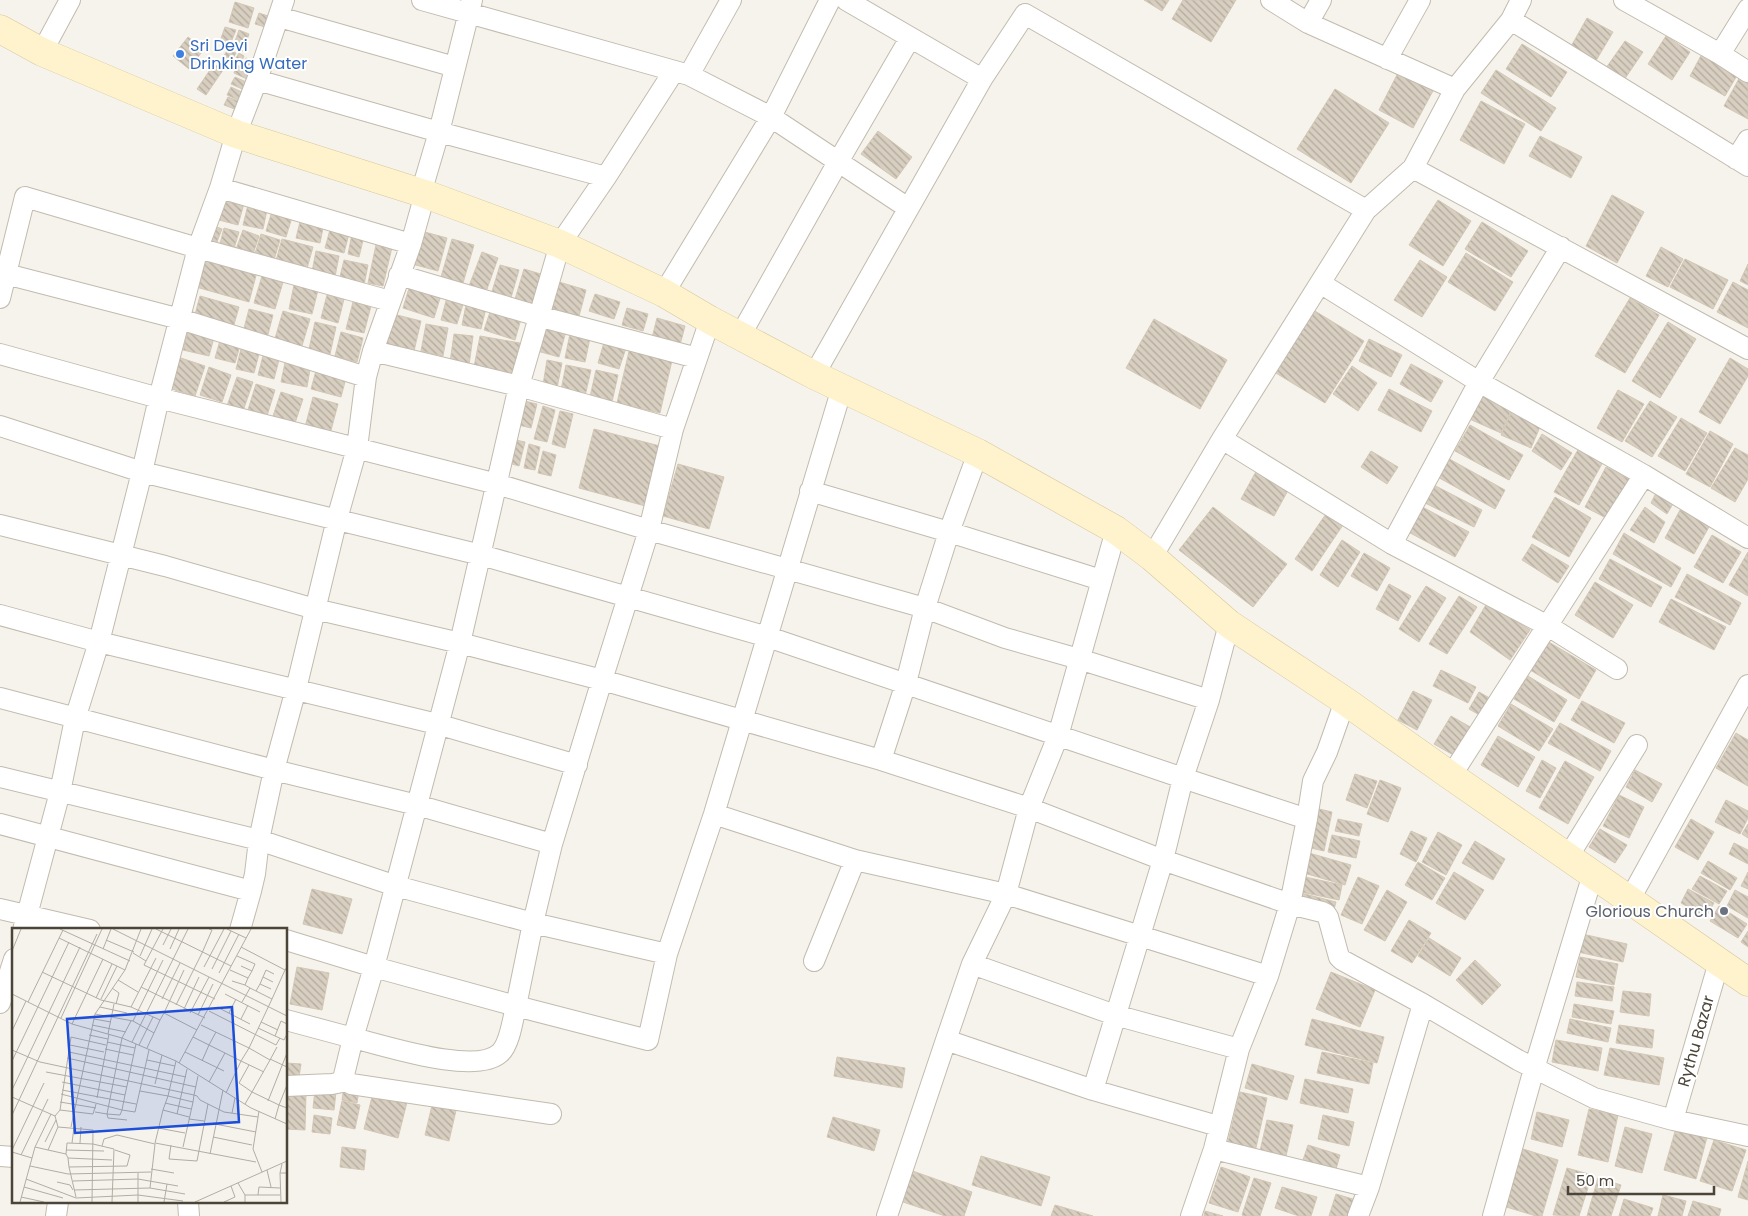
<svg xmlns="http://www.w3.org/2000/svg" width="1748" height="1216" viewBox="0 0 1748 1216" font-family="Poppins,sans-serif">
<defs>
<pattern id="building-back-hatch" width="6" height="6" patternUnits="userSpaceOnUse" patternTransform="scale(1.25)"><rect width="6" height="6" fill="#d8cfc1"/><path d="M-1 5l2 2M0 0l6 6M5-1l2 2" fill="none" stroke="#b1aa9e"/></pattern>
</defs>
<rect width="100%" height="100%" fill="#f6f3ec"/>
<path fill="url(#building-back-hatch)" stroke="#d3c7b4" d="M1144,0H1169L1162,11Z
M1183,0H1236L1211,42L1172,19Z
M235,2L254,8L248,28L229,22Z
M259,13L268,16L265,27L255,24Z
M1587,18L1613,32L1594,64L1569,50Z
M225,27L236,30L229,47L220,41Z
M239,30L249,34L243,51L233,47Z
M1666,36L1690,52L1672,80L1648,64Z
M188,37L204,49L189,69L173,56Z
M1625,41L1643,52L1624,80L1606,68Z
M1522,44L1567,72L1551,97L1506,69Z
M228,49L236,53L230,64L222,59Z
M1703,52L1739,72L1725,96L1690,76Z
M239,53L244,56L241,63L235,60Z
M246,58L252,60L249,66L243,63Z
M214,64L223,70L206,95L197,89Z
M237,65L254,73L251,81L234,73Z
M1496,70L1556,108L1541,131L1481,93Z
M1399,71L1434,89L1413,128L1379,110Z
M1741,75L1748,79V119L1724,106Z
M235,77L253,85L249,92L231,84Z
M231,87L246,94L243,102L227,95Z
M1335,89L1389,123L1351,183L1297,149Z
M228,97L243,103L240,111L224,105Z
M1481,101L1525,124L1504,164L1460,140Z
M878,131L912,157L896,179L861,154Z
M1540,136L1582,157L1571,178L1529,156Z
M225,194L245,200L238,225L219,220Z
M1612,195L1644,212L1617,263L1586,246Z
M1438,200L1471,221L1443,266L1409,245Z
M249,201L268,205L263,229L243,225Z
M273,208L293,214L286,237L266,231Z
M301,218L324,223L320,243L296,238Z
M1482,222L1528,251L1511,277L1465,249Z
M209,224L222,229L215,247L202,242Z
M331,226L350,230L344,253L325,248Z
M224,228L239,232L233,252L219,248Z
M243,230L259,236L252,257L235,252Z
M421,231L447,238L438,271L412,264Z
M261,234L280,240L273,263L254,257Z
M352,234L364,236L359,257L348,254Z
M282,239L313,247L306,272L275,264Z
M452,239L474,245L463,283L441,277Z
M377,240L393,243L383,286L368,283Z
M1661,247L1683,259L1668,287L1646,276Z
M316,251L339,256L334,282L311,277Z
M482,252L498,258L486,292L469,286Z
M1466,253L1513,282L1495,311L1448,282Z
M205,254L258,268L249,302L196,287Z
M1685,259L1728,280L1713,309L1670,287Z
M344,260L368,265L363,290L338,285Z
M1420,260L1447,277L1422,317L1394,300Z
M1748,264V285L1740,281Z
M500,265L519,270L510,301L491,295Z
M524,269L544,275L533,311L513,306Z
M262,276L283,282L275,309L254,303Z
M559,282L586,290L579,316L551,308Z
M1733,282L1748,290V328L1717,312Z
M294,285L318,290L312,314L289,309Z
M410,285L441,295L434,318L403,308Z
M595,294L620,302L614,319L589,311Z
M327,295L344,299L338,323L321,318Z
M200,296L239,307L233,328L194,318Z
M447,297L464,301L457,324L441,320Z
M1630,298L1659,315L1625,373L1595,356Z
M467,300L487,304L481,329L462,325Z
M353,302L371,306L364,333L346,329Z
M627,308L648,314L643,331L622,325Z
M1310,308L1364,341L1325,403L1271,370Z
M249,309L273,315L266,342L242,336Z
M491,309L521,319L515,340L484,330Z
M283,311L310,319L301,349L274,342Z
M393,314L421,321L414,351L386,344Z
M657,318L685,326L680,345L652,338Z
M1154,319L1227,360L1200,409L1126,368Z
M315,322L336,327L330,354L309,349Z
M1668,322L1696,339L1660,398L1632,381Z
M537,323L566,331L559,357L530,349Z
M426,324L448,328L443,356L421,351Z
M189,327L215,334L209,356L183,350Z
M571,329L591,333L585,362L565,358Z
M341,332L363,338L357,362L335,356Z
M454,334L473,336L469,365L450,362Z
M480,336L520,343L514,375L474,367Z
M221,337L241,342L235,363L215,358Z
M605,339L627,345L619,369L598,363Z
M1369,339L1402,355L1391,377L1359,361Z
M242,345L260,350L254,373L236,369Z
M630,347L673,356L660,413L617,403Z
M264,352L280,356L274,379L258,375Z
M175,356L205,366L195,396L165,387Z
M286,358L311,363L307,387L281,382Z
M1730,358L1748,369V376L1720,424L1699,412Z
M547,360L562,363L557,388L543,385Z
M1411,364L1443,381L1431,402L1400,384Z
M566,365L591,370L585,396L561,390Z
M1352,366L1377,383L1358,411L1333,394Z
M209,367L231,375L222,402L200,395Z
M317,367L347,374L341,397L311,389Z
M596,370L618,375L612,402L590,397Z
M237,377L253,382L243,411L227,406Z
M256,384L275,390L266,419L247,413Z
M1389,389L1432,411L1421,432L1378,410Z
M1618,390L1644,404L1622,442L1597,428Z
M281,392L303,399L294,426L272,419Z
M1475,392L1512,409L1501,433L1465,417Z
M313,397L338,404L330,434L305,427Z
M520,400L537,404L531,428L514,424Z
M1650,401L1677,417L1652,457L1625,441Z
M543,406L555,410L547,442L534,439Z
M1513,409L1542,422L1531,448L1501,435Z
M560,411L573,414L565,448L552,444Z
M1681,418L1707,433L1685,471L1658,456Z
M1470,425L1523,455L1509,480L1455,451Z
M594,429L664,447L649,507L579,488Z
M1710,431L1733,444L1710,487L1686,474Z
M1542,434L1572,453L1561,470L1532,451Z
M511,439L525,442L519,466L505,462Z
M529,444L540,447L535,470L524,468Z
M1579,448L1603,462L1579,505L1554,492Z
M1735,448L1748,455V479L1735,502L1711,488Z
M543,451L556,455L551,476L538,473Z
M1371,451L1398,467L1387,484L1361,467Z
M1444,456L1505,490L1495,509L1434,475Z
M678,464L724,477L709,529L663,516Z
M1259,466L1292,483L1274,516L1241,499Z
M1606,467L1629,479L1608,519L1585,507Z
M1430,483L1482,510L1474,527L1421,501Z
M1657,491L1674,502L1667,514L1651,503Z
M1555,497L1591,518L1569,557L1532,537Z
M1415,503L1469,532L1455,557L1401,528Z
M1213,507L1287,564L1253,607L1179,550Z
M1645,507L1665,522L1654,543L1630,530Z
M1680,510L1710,525L1694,554L1665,538Z
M1328,511L1345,522L1312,571L1295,559Z
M1624,533L1681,568L1671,587L1613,554Z
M1712,535L1741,552L1723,583L1694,567Z
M1342,540L1360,552L1338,587L1320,575Z
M1532,544L1569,566L1558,583L1522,560Z
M1748,552V596L1729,585Z
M1364,553L1390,568L1377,591L1351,576Z
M1610,559L1662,587L1651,607L1599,579Z
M1687,574L1741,603L1730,625L1675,597Z
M1595,582L1633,605L1613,638L1575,615Z
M1389,584L1411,596L1398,621L1376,609Z
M1426,586L1446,598L1419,642L1399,629Z
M1459,596L1477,607L1447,654L1429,644Z
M1671,599L1726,627L1714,650L1659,622Z
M1487,603L1530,630L1510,660L1470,632Z
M1547,641L1596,670L1579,699L1530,670Z
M1441,670L1476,687L1468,703L1433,686Z
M1528,676L1567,700L1554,722L1514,699Z
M1413,691L1432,700L1417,730L1398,720Z
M1479,692L1493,700L1483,717L1469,709Z
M1582,701L1625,723L1614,743L1571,720Z
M1511,704L1553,729L1539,751L1498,726Z
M1451,716L1472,728L1455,756L1434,744Z
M1560,723L1611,751L1600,771L1548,743Z
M1736,733L1748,740V786L1716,768Z
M1498,736L1535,757L1518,787L1481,765Z
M1542,760L1556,768L1540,798L1526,791Z
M1565,761L1594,777L1568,824L1539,808Z
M1635,770L1662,784L1652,802L1626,787Z
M1355,774L1377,781L1367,808L1346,800Z
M1380,780L1401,788L1388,822L1367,814Z
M1619,795L1644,807L1629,838L1603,826Z
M1726,800L1748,811V818L1740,834L1715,822Z
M1319,809L1332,812L1324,851L1311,848Z
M1338,819L1362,824L1359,836L1335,831Z
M1691,819L1714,832L1698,860L1675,847Z
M1748,824V838L1742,834Z
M1600,829L1627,845L1615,863L1589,847Z
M1411,831L1427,838L1416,862L1400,854Z
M1438,832L1462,845L1446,875L1422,862Z
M1332,835L1360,841L1356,858L1328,852Z
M1475,841L1505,859L1493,880L1462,863Z
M1734,843L1748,850V864L1729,854Z
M1309,853L1351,865L1345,885L1304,873Z
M1708,861L1737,878L1730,890L1701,873Z
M1418,862L1445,878L1432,900L1405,885Z
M1454,872L1484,890L1465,920L1436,903Z
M1748,872V889L1741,886Z
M1700,876L1727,891L1719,904L1692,889Z
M1305,877L1342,885L1339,900L1301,892Z
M1358,877L1379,886L1362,924L1341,915Z
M312,889L352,899L342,934L303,924Z
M1688,889L1714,903L1706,917L1681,903Z
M1387,890L1407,902L1385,941L1364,930Z
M1735,890L1748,897V918L1727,906Z
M1301,893L1336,902L1333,913L1298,904Z
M1719,906L1747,924L1738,938L1710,921Z
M1409,920L1431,933L1412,963L1391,951Z
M1748,931V947L1741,942Z
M1582,934L1627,944L1623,962L1578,952Z
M1429,938L1461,958L1450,976L1418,956Z
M1580,957L1618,964L1614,985L1576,977Z
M1475,960L1501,985L1482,1005L1456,980Z
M297,967L329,973L322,1010L290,1004Z
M1331,972L1375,990L1360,1027L1316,1009Z
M1577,982L1614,987L1612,1001L1575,996Z
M1623,991L1651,994L1649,1016L1620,1012Z
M1574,1004L1614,1011L1611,1024L1572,1017Z
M1312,1019L1384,1037L1377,1063L1305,1045Z
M1570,1019L1611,1028L1608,1042L1567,1033Z
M1619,1025L1654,1030L1652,1048L1616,1043Z
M1556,1040L1602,1048L1598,1071L1552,1062Z
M1610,1048L1664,1058L1659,1085L1604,1075Z
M1322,1052L1373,1063L1369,1084L1317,1073Z
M837,1057L905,1068L902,1088L834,1076Z
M286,1063L301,1064L299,1077L286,1075Z
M1252,1064L1294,1076L1287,1100L1245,1088Z
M1305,1079L1353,1089L1348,1113L1300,1103Z
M344,1087L359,1089L357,1103L342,1100Z
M374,1089L408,1098L398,1138L364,1129Z
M315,1090L336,1092L334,1110L313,1108Z
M1240,1092L1267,1098L1255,1152L1227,1146Z
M287,1093H306L305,1130L286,1129Z
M342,1101L360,1105L355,1129L337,1125Z
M433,1101L457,1106L449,1141L425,1135Z
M1589,1109L1618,1115L1608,1162L1578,1155Z
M1537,1112L1569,1120L1562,1147L1531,1139Z
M314,1115L332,1118L330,1134L312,1132Z
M1323,1115L1354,1122L1349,1146L1318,1139Z
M833,1117L880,1130L874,1151L827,1137Z
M1267,1120L1293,1125L1286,1156L1260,1151Z
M1625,1127L1652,1134L1642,1173L1615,1166Z
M1676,1128L1707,1137L1696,1179L1664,1170Z
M1714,1140L1746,1150L1732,1191L1700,1181Z
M1308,1145L1340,1155L1335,1173L1302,1163Z
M342,1147L366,1150L364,1170L340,1167Z
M1520,1148L1558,1160L1542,1216H1536L1503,1206Z
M981,1156L1050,1177L1041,1206L972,1185Z
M1748,1161V1200L1738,1197Z
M1221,1167L1250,1177L1238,1212L1209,1203Z
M1567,1168L1592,1175L1579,1216L1553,1215Z
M907,1169L972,1192L964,1216H945L897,1200Z
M1254,1178L1271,1183L1260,1216H1244L1242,1215Z
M1598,1178L1621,1185L1611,1216H1587Z
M1282,1187L1317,1197L1311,1216H1299L1275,1208Z
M1336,1194L1356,1200L1351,1216H1329Z
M1663,1195L1686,1201L1682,1216H1658Z
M1624,1199L1653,1208L1650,1216H1619Z
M1693,1201L1721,1209L1719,1216H1688Z
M1055,1205L1093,1216H1051Z
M1205,1211L1223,1216H1204Z"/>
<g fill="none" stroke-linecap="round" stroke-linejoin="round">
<g stroke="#c2bbae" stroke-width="22">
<path id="minor" d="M422,0L689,75L771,117L908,208
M846,0L982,79L1025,14L1366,210
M1271,0L1308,23L1455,89
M1624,0L1720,54L1748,72
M279,17L455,67
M1511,20L1748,166
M1308,23L1321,0
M42,52L70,0
M1720,54L1748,9
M1387,59L1420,0
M689,75L731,0
M257,80L439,132L606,177
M1736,159L1748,140
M1413,168L1748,349
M220,188L411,244
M421,193L439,132L472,0
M1561,247L1479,382L1644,475
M6,274L180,319L366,377
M399,275L538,316L697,358
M1320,283L1479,382L1392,544
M664,293L771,117L830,0
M0,298L25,197L198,248L390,301
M740,336L838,162L910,38
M373,351L519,386L673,429
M0,354L159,398L497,484L649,530L925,608L1005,638L1079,659L1209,700
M814,375L982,79
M0,426L142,472L481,555L768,637L1183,778L1307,819
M1222,439L1392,544L1548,626L1617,669
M810,491L949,532L1101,580
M0,525L165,566L315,609L460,643L602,680L881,760L1029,808L1163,860L1290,904L1307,819L1313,781L1327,752L1345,701
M1152,557L1222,439L1366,210L1413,168L1455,89L1511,20L1521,0
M0,615L99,642L437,724L577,765
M0,698L274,770L417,805L552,844L602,680L649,530L673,429L710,320
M881,760L906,683L925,608L949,532L978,453
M1451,776L1644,475L1748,538
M0,777L259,840L396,886L533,923L667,954
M714,814L855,860L1006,894L1029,808L1058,736L1116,530
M0,824L251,891L240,930
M1568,857L1637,745
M251,891L255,874L259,840L274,770L296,689L337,519L357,448L366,377L373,351L411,244L425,194
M1630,899L1748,685
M0,909L90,930
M23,930L60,792L75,719L99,642L142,472L159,398L198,248L220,188L236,134L257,80L284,0
M286,940L374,967L516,1006L533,923L552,844
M814,961L855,860
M972,964L1115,1015L1239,1049
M0,1003L14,959
M286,1020L353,1038L374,967L460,643L519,386L560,244L606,177L674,71
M286,1086L332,1084L347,1081
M1093,1090L1163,860L1183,778L1209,700L1229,624
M551,1114L351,1084L347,1081L344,1075L353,1038C384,1045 475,1076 500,1053C510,1044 513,1018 516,1006L648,1040L667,954L714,814L842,388
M1673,1120L1719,962
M1218,1126L1093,1090L946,1040L972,964L1006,894L1268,976L1290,904L1322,912L1326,914L1328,917L1339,957L1342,960L1423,1004L1518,1060L1594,1098L1673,1120L1748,1136
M1214,1149L1369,1187
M0,1156L14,1157
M188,1202L189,1216
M56,1216L58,1202
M887,1216L946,1040
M1191,1216L1214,1149L1239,1049L1268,976
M1358,1216L1369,1187L1423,1004
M1493,1216L1534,1069L1593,874"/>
</g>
<g stroke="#d6c79b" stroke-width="29">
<path id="secondary" d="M0,29L42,52L236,134L425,194L560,244L664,293L710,320L814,375L978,453L1116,530L1152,557L1229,624L1345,701L1451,776L1748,982"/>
</g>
<use href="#minor" stroke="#fff" stroke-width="20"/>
<use href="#secondary" stroke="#fff3cd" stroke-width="28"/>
</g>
<circle fill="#3f7fe0" stroke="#fff" stroke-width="2" cx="180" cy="54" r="5"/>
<circle fill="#6b7280" stroke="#fff" stroke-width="2" cx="1724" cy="911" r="5"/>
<g text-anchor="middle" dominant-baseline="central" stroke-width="4" stroke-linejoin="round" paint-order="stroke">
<g font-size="16" fill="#366cbe" stroke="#fff" text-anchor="start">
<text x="190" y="45">Sri Devi<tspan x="190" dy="18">Drinking Water</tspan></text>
</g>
<g font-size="16" fill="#5b616d" stroke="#fff" text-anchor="end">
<text x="1714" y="911">Glorious Church</text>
</g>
<g font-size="16" fill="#4b4439" stroke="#fff">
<text transform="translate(1696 1041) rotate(-74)">Rythu Bazar</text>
</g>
</g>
<g transform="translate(12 928)">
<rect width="275" height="275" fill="#f6f3ec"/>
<path fill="none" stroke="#b2ada4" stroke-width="1" d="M48,1L118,33M101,1L275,88M144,1L219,38M215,1L234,10M47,10L113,42M94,12L122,24M151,17L159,1M229,19L273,42L275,39M91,21L99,1M158,21L167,1M0,23L9,1M121,25L134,33L151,1M128,28L140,1M225,28L243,36L240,43L229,38M134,33L132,37L203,71M192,39L212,1M200,41L219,3M218,42L236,50L240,43M30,44L89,72L119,79L148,92L152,85L185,102M207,45L227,6M251,49L254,42L262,46M106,52L126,64M220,53L233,57L236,50M248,56L251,49L261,54M129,59L193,90M100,60L107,65L104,76M244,63L248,56L259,61M0,66L60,96L110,110L164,133L239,180L275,196M213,66L248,84M84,70L100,36M89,71L105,38M150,71L168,35M260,71L273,42M16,74L51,2M230,74L238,60L233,57M164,77L190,25L200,2L197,1M88,79L115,85M119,79L144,30M205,79L238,96M172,81L187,49M197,83L264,117L268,110M152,85L172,42M178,85L197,49M217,85L224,71M83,86L121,93L142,105M186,87L201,56M46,89L85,6M49,90L90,1M82,91L99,94M229,91L236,77M121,93L151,32M249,94L266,102M60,96L91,31M275,96L269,93L263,108L272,112L275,106M80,97L114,104M189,97L237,120L260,71L238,60M246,100L263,108M0,103L14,73M204,104L197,117L213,125M96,106L102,76M77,107L96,111M181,109L197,117L190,133M95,114L123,120M120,114L176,1M58,117L92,124M127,117L141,89M135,120L148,92M93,121L121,127M0,122L28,134L182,167L186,148M57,124L174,149M173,124L212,143M55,130L184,159M258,131L275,139M135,132L163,138M258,132L240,164L267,177L263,191M0,133L57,14M167,135L239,1M34,144L115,159M252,144L229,133L237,120L258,132L265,119M50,154L113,167L124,116M197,154L213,125L229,133L214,165M143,156L150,127M275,157L267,177L275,180M0,162L68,19M50,162L124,176M128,163L156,168L164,133M49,166L110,182L113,167M0,169L43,188L48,182L81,186L84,176M85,170L97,106M256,173L275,125M48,174L84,180M153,175L179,181M233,176L240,164L227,155L237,137M48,182L59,109L94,117M151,182L143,215L244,234M247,183L241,221L250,244M83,184L95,186L110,110L119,93M220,185L223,170M95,186L108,187L110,182L123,184L137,122M95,186L96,190L115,192M165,186L175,141M0,187L46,89M177,189L151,182L156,168L181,174L182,167L185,168L188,172L212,184L246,189M177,191L192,193M203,196L244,204M46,199L81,202L80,274M59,199L83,86L113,42L129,1M146,200L173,205M201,209L240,217M33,214L44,192M60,215L62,199M68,215L69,199M159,217L157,231L185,233L196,176M90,218L92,211L105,207L143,216M23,219L36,222L46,199L43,188M171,219L181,174M0,222L32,155M36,222L54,226L55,215L81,216L102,221L100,274M54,222L92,223M0,224L20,230M54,226L56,230L100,232M198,226L211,162M9,227L36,171M56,230L57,239L115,238L118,227L103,222M270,236L268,245H275M18,238L56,246L139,244M57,239L64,269M139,241L162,245M255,242L259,259M126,245V274M268,245L269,274M14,251L64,270L126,267L171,273M61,253L126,251L166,258M45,254L58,257L61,262M226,255L233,267V274M12,259L51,270M138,260L143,216M62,262L138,260L173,266M233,267H268M246,267L247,259L268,260M9,269L32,274M8,274L23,219L39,186M152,274L155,256M183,274L275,233M212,274L223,269L219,258"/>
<path fill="#1d4ed8" fill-opacity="0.15" stroke="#1d4ed8" stroke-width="2.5" d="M220,79L227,194L63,205L55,91Z"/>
<rect width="275" height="275" fill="none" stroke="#4b4439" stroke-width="2.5"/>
</g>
<path d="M1568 1186v8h146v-8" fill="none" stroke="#4b4439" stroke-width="2.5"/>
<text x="1576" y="1186" font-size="15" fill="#4b4439" stroke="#ffffff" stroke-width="4" paint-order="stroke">50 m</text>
</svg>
